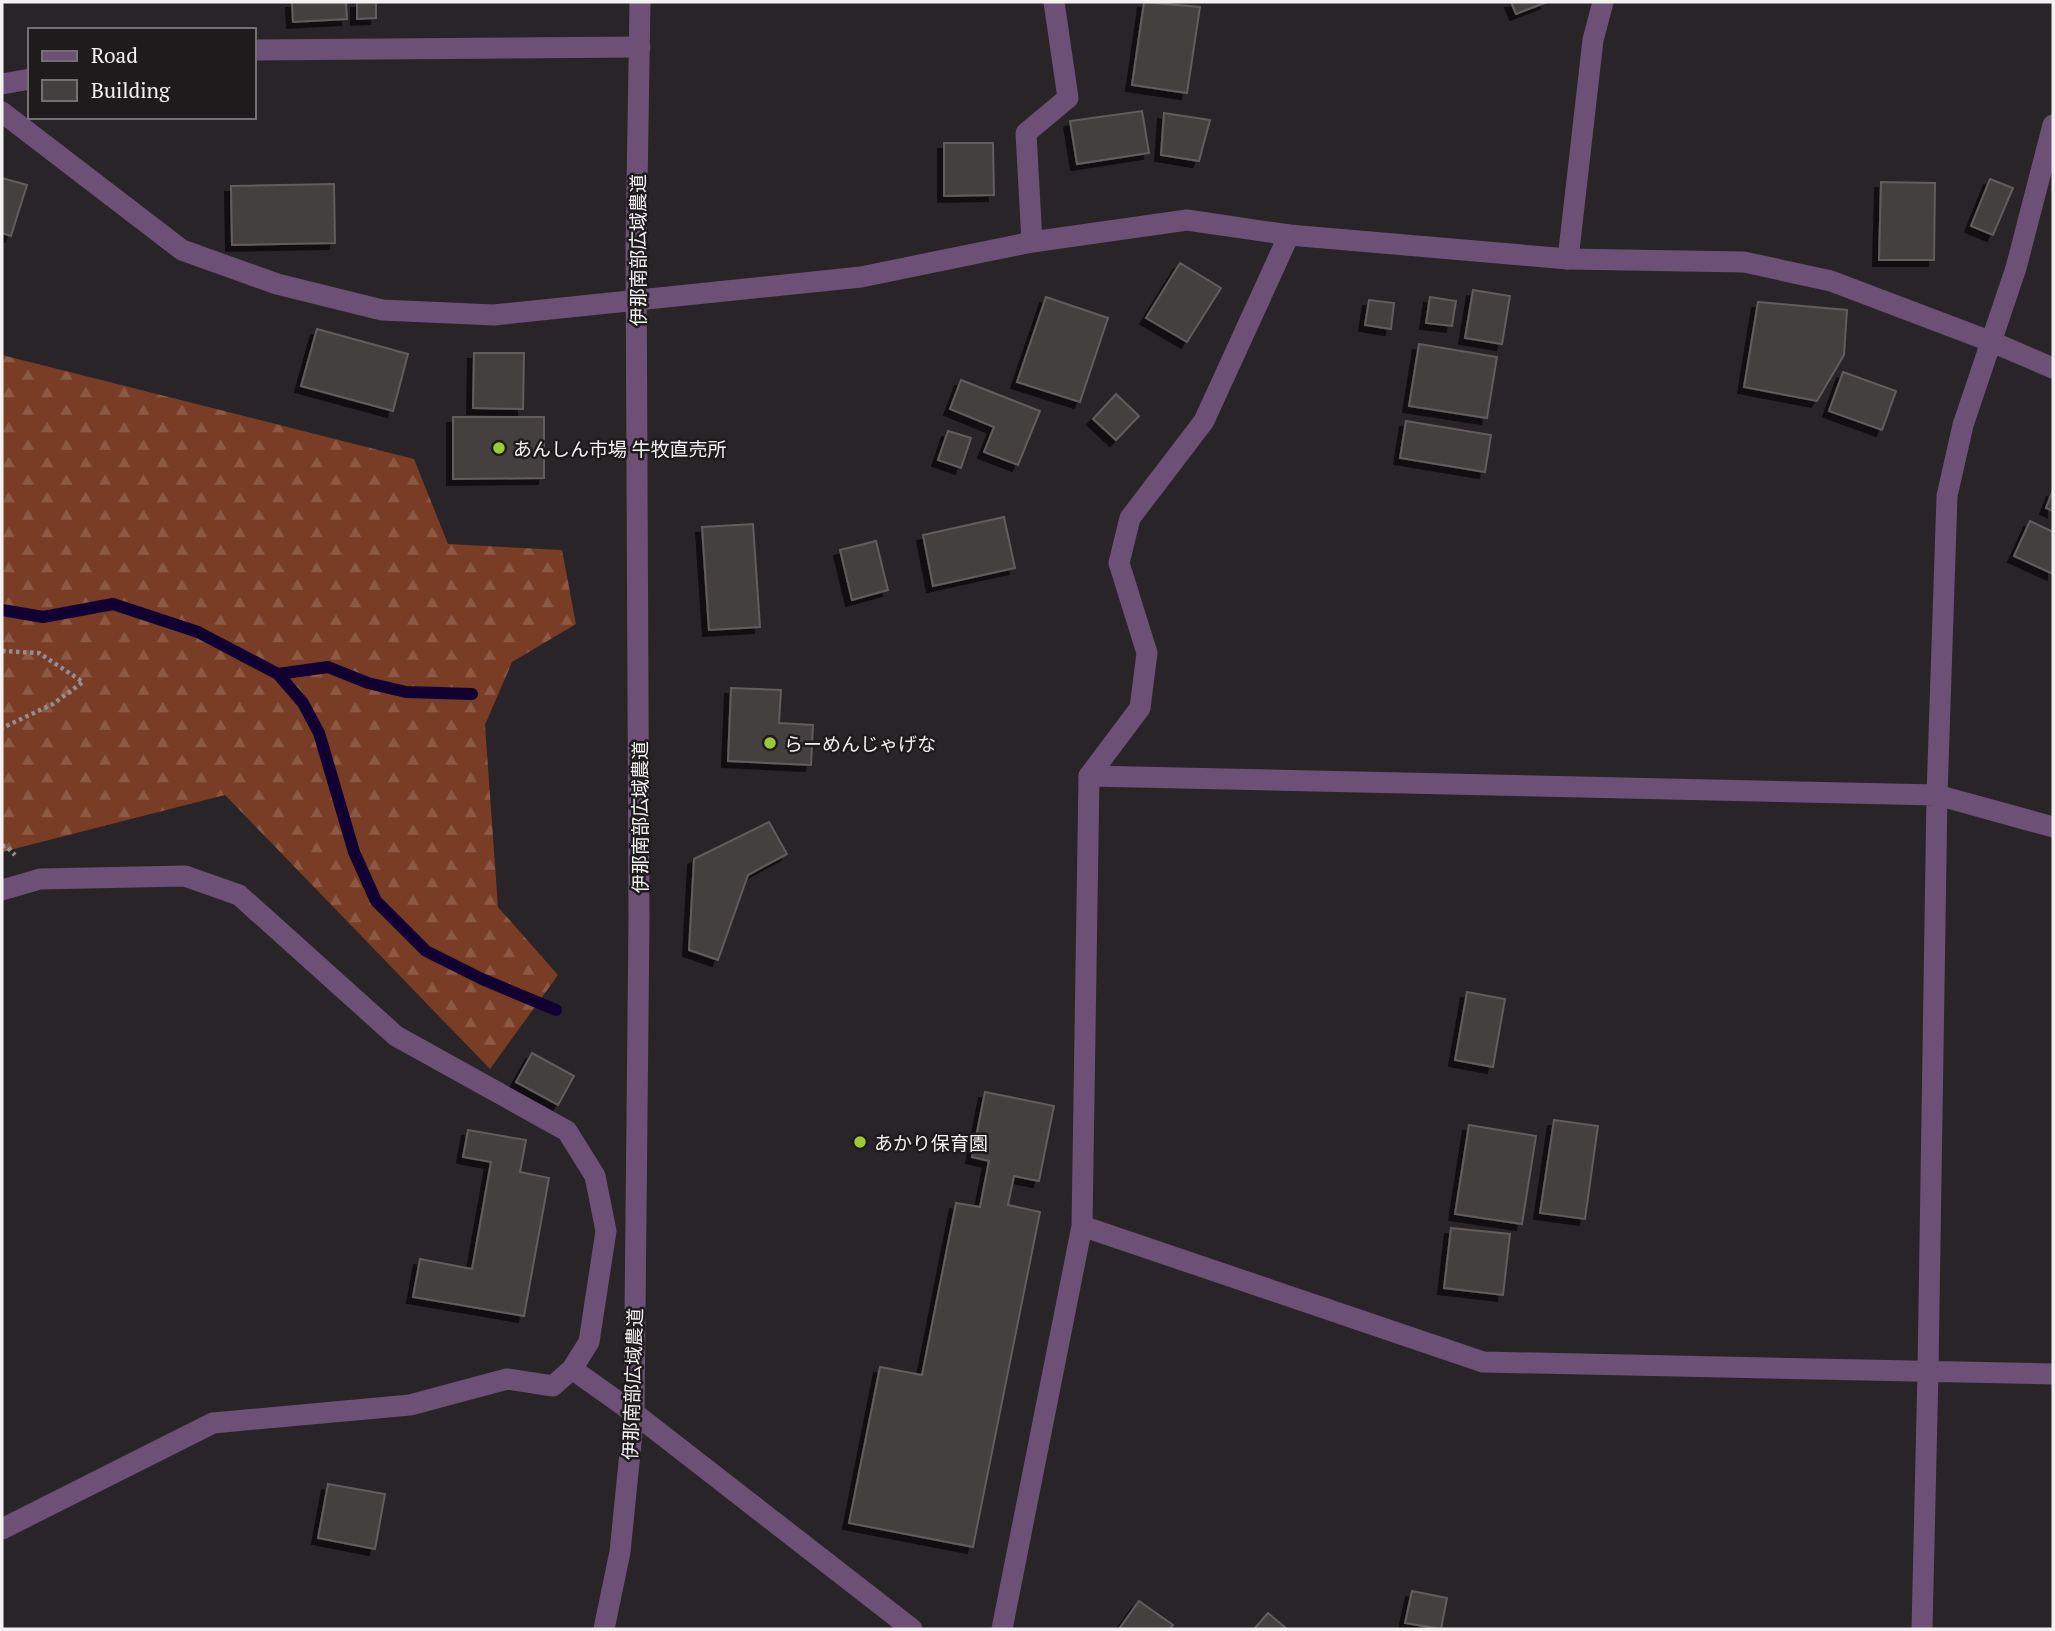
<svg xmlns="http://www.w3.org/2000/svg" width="2055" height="1631" viewBox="0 0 2055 1631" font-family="'PT Serif','Noto Sans JP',serif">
<defs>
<pattern id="forest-firs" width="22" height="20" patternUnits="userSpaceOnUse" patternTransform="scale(1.75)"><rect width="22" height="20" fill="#793c24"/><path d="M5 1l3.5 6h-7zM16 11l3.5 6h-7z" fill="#8d5944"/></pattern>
<filter id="shadow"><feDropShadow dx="-6" dy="6" stdDeviation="0" flood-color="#0009"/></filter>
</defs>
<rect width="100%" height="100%" fill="#292427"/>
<path fill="url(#forest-firs)" d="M2,355L414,459L448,544L562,550L576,624L512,662L485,725L498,907L558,975L490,1069L225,795L2,852Z"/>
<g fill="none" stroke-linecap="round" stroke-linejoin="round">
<path stroke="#110032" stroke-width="12" d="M2,610L43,617L113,604L198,632L278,674L303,703L319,733L354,852L376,901L426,951L482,979L556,1010
M278,674L328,667L368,683L406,692L472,694"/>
</g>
<path fill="#454040" stroke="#635c5d" stroke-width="2" filter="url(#shadow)" d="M292,2H346L347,19L293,22Z
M357,2H376V18L357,19Z
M1144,2L1200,7L1187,93L1132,85Z
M1511,2H1547L1516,14Z
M1142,111L1149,153L1077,164L1070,121Z
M1164,113L1210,120L1199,161L1161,155Z
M944,143H993L994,195L944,196Z
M2,178L27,185L11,236L2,233Z
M1990,179L2013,188L1993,235L1971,226Z
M1881,182L1935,183L1934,260H1879Z
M334,184L335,243L232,245L231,186Z
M1180,263L1221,288L1187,342L1146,318Z
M1473,290L1510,296L1502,344L1465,338Z
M1046,297L1108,318L1080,402L1017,382Z
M1430,297L1456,301L1452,326L1426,323Z
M1369,300L1394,303L1391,329L1365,325Z
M1758,302L1847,310L1844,355L1817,401L1744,387Z
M317,329L408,354L393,411L301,386Z
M1419,344L1497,357L1487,418L1409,406Z
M474,353H524L523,409L473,408Z
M1843,372L1896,391L1882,430L1829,411Z
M961,380L1040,411L1018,465L984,452L994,427L950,409Z
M1116,394L1139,416L1116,440L1093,419Z
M453,417H544V478L453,479Z
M1406,421L1491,435L1485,472L1400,458Z
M948,431L971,438L961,468L938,460Z
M2053,490V511L2046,508Z
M1004,517L1015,568L933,586L923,535Z
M2030,521L2053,532V574L2014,556Z
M753,524L760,627L709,630L702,527Z
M876,541L888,590L852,600L840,550Z
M731,688L781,690L779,723L813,725L811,765L728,761Z
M769,822L787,854L748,875L718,960L689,950L694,859Z
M1467,992L1505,999L1493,1067L1455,1060Z
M532,1053L574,1076L558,1105L516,1082Z
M985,1092L1054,1106L1039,1181L1014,1176L1008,1205L1040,1212L973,1547L849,1523L880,1367L922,1375L956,1203L980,1207L989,1161L972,1157Z
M1554,1120L1598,1126L1585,1219L1540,1213Z
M1469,1125L1536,1136L1522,1224L1455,1214Z
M468,1130L526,1140L520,1172L549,1178L524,1316L413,1297L420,1259L472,1269L491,1162L463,1157Z
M1451,1228L1510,1234L1503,1295L1444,1288Z
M328,1484L385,1494L375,1549L318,1538Z
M1412,1591L1447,1598L1441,1629L1405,1623Z
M1139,1601L1173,1625L1170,1629H1119Z
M1268,1613L1287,1629H1254Z"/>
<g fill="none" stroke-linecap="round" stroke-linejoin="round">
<path stroke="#928e90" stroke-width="4.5" stroke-dasharray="3.5 3.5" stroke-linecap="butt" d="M2,651L39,653L83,682L53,704L2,728
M2,846H6L15,855"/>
<path stroke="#6c5076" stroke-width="21" d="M254,50L640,47
M2,84L30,79
M1032,242L1026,133L1068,98L1054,2
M1568,259L1593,40L1603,2
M1089,776L1140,708L1147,653L1119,563L1130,518L1204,421L1289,235"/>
<path stroke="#6c5076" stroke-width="21" d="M2,112L182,250L277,284L382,310L494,315L861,277L1032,242L1187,220L1289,235L1568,259L1744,262L1831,281L1992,342L2053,368
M2,890L40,879L185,876L239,895L396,1036L567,1131L595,1176L606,1231L589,1342L572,1369L553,1386L507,1379L410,1405L213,1423L2,1529
M1082,1226L1483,1362L2053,1374
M572,1369L634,1413L912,1629
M1002,1629L1082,1226L1089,776L1937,795L2053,827
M1922,1629L1928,1371L1937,795L1947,496L1963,425L2016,268L2053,125"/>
<path stroke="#6c5076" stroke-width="21" d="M604,1629L620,1552L634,1413L639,919L636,248L640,2"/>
</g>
<g fill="#9bcb33" stroke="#1f1b1d" stroke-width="2.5">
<circle cx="499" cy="448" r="7"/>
<circle cx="770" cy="743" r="7"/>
<circle cx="860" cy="1142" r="7"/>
</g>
<g text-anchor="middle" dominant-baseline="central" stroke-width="5" stroke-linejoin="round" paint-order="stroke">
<g font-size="19" fill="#f4f1f2" stroke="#1f1b1d">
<text transform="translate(637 250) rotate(-90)">伊那南部広域農道</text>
<text transform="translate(639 817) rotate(-90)">伊那南部広域農道</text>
<text transform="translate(632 1384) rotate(-88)">伊那南部広域農道</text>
</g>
<g font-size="19" fill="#f4f1f2" stroke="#1f1b1d" text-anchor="start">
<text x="513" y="448">あんしん市場 牛牧直売所</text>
<text x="784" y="743">らーめんじゃげな</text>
<text x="874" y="1142">あかり保育園</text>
</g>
</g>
<rect width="2055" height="1631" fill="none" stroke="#f4f1f2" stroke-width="7"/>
<rect x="28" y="28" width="228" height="91" fill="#1f1b1d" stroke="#747172" stroke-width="2"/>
<rect x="42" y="51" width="35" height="10" fill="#6c5076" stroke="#747172" stroke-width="2"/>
<text x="91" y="63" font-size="21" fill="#f4f1f2">Road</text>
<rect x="42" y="80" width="35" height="21" fill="#454040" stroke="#747172" stroke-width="2"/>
<text x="91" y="98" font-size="21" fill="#f4f1f2">Building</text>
</svg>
